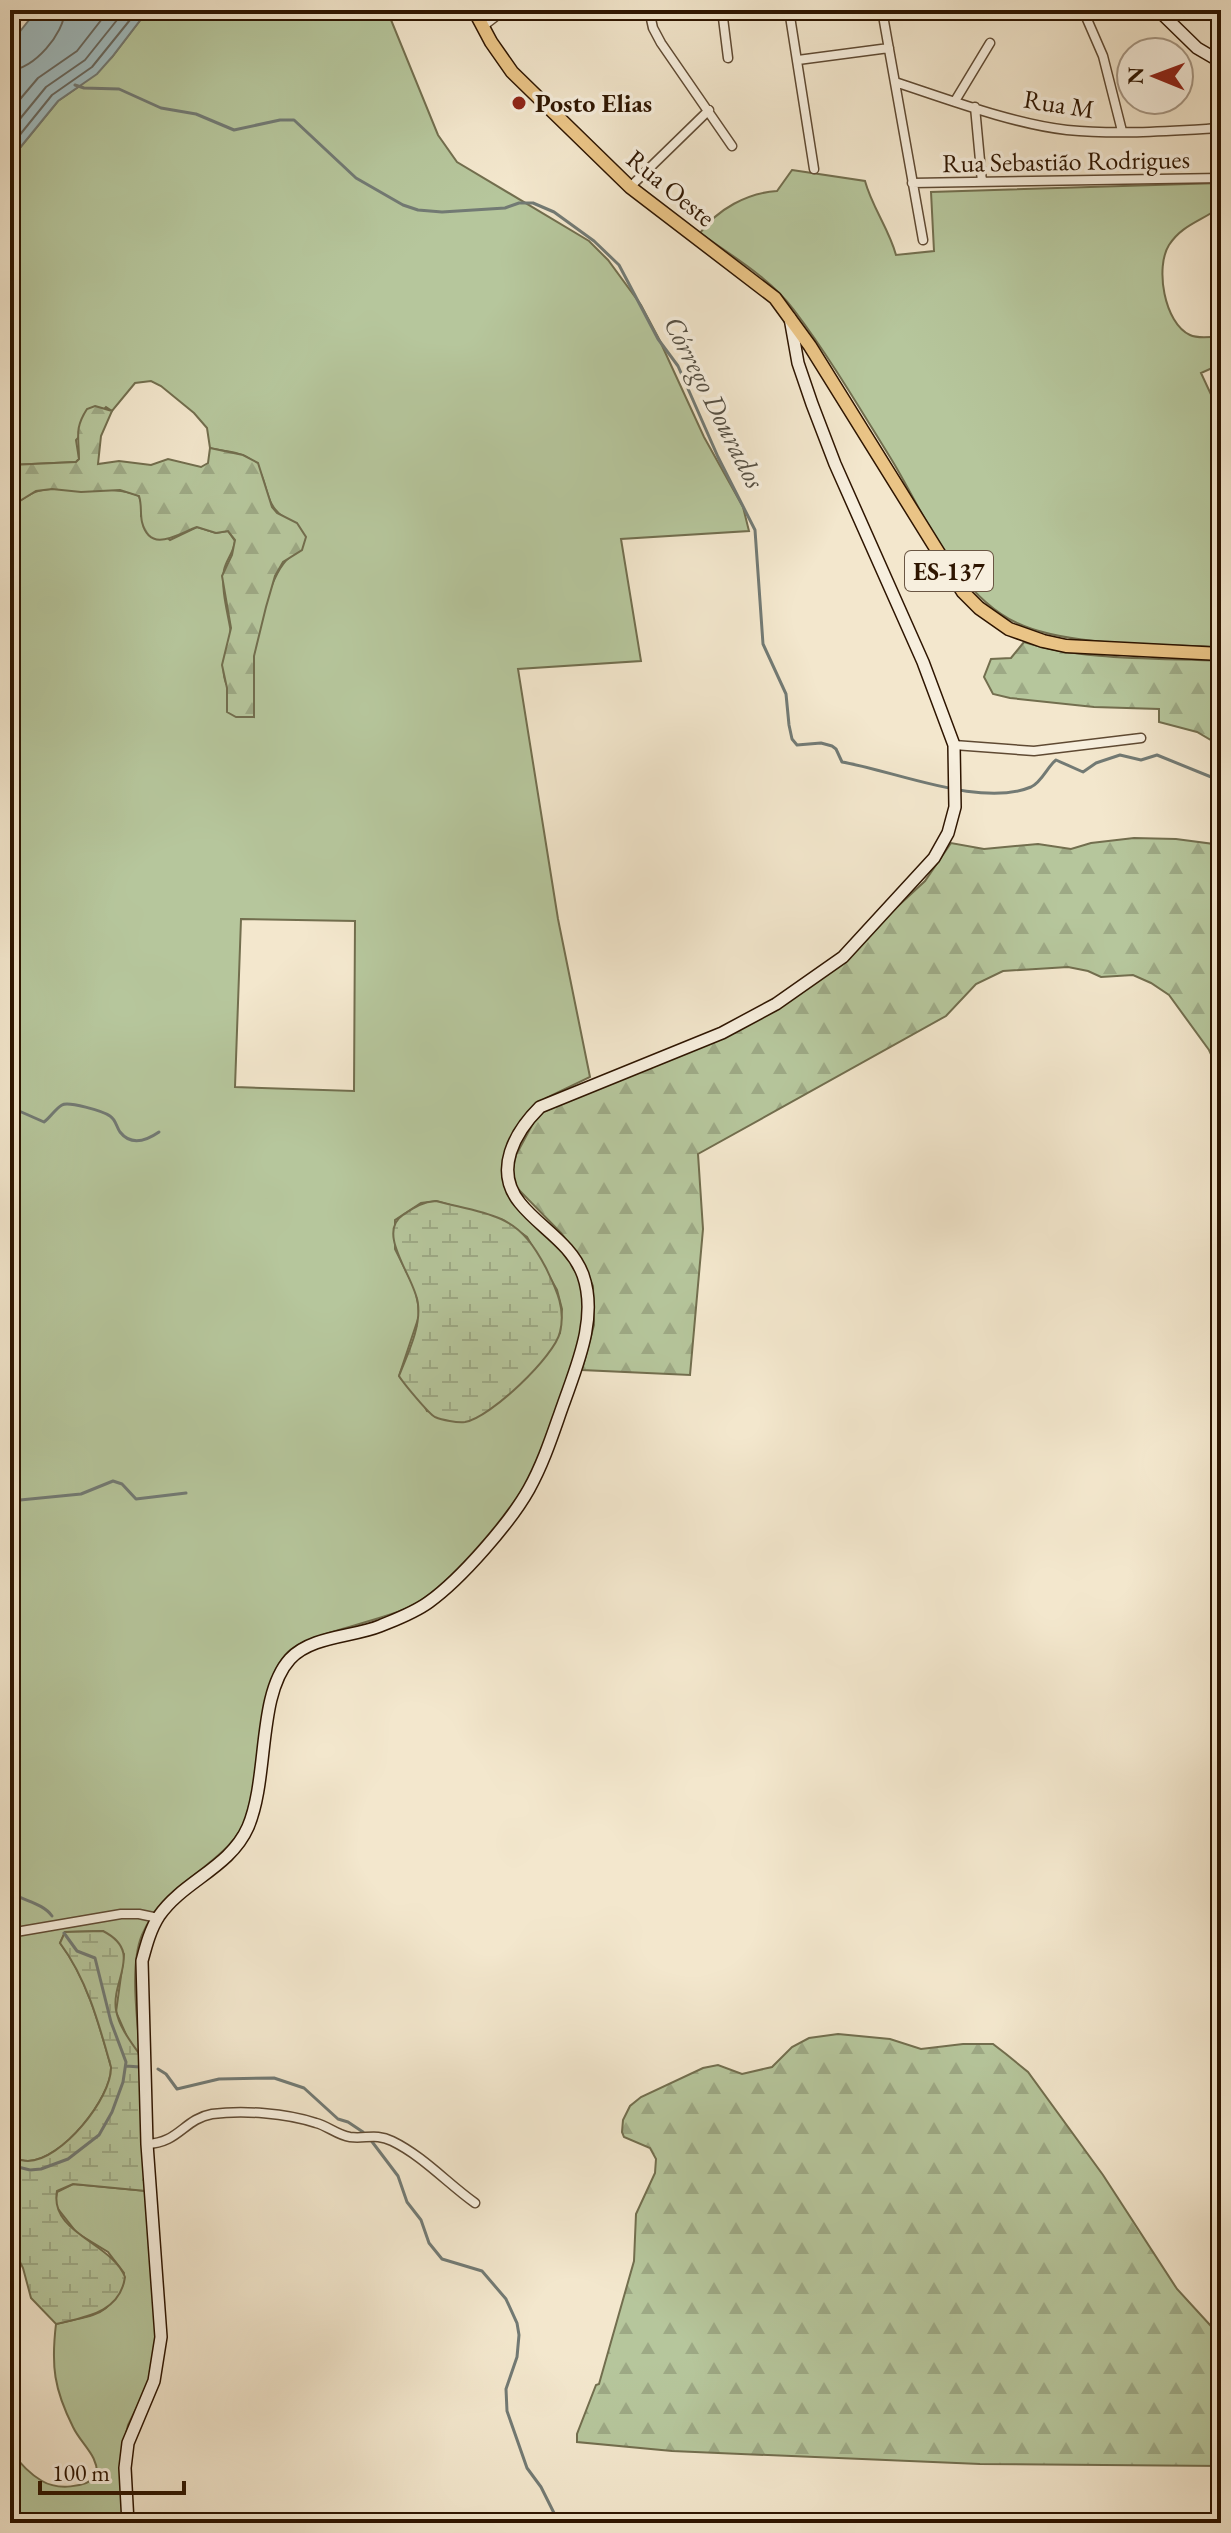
<svg xmlns="http://www.w3.org/2000/svg" width="1231" height="2533" viewBox="0 0 1231 2533" font-family="'EB Garamond',serif">
<defs>
<pattern id="forest-firs" width="22" height="20" patternUnits="userSpaceOnUse" patternTransform="scale(2)"><rect width="22" height="20" fill="#b6c69c"/><path d="M5 1l3.5 6h-7zM16 11l3.5 6h-7z" fill="#9da985"/></pattern>
<pattern id="wetland-marsh" width="20" height="14" patternUnits="userSpaceOnUse" patternTransform="scale(2)"><rect width="20" height="14" fill="#b6c69c"/><path d="M1 5h8M5 5V1M11 12h8M15 12V8" fill="none" stroke="#9da985"/></pattern>
</defs>
<rect width="100%" height="100%" fill="#f3e7cd"/>
<filter id="stains"><feTurbulence type="fractalNoise" baseFrequency=".0025" numOctaves="4"/><feColorMatrix values="0 0 0 0 .2 0 0 0 0 .09 0 0 0 0 .02 0 0 0 .5 -.17"/></filter>
<radialGradient id="worn" r=".72"><stop offset=".6" stop-color="#630" stop-opacity="0"/><stop offset="1" stop-color="#630" stop-opacity=".3"/></radialGradient>
<path fill="#b6c69c" stroke="#726e4e" stroke-width="2" fill-rule="evenodd" d="M148,10H387L438,135L457,162L589,241L608,260L641,305L659,339L704,437L743,507L749,531L621,539L641,661L518,669L558,919L590,1077L546,1098L533,1108L505,1181C529,1209 575,1251 583,1288C592,1332 546,1455 520,1493C498,1526 451,1582 417,1603C385,1622 309,1632 288,1652C255,1685 263,1769 248,1814C231,1865 165,1879 142,1935C129,1966 138,2022 140,2055L128,2039L116,2012L124,1954L103,1931L65,1932L60,1943C87,1979 99,2024 111,2067C112,2098 61,2161 28,2161C22,2161 16,2159 10,2157V507C19,502 28,494 38,491C55,486 124,488 139,496L142,506L141,516L170,540L197,527L216,533L228,531L235,541C234,552 226,560 224,570C221,588 227,610 230,627C232,635 228,644 226,652C217,686 233,694 254,716C254,698 252,679 253,660C256,634 270,572 290,557L284,517C259,503 272,466 242,455C233,451 220,451 210,448L207,428L194,413L161,386L151,381L135,383L112,411L106,407L76,440L79,459L76,462L10,465V160L58,101L81,85L112,57ZM241,919L355,921L354,1091L235,1087ZM436,1201L503,1220L527,1237L557,1290L562,1309L560,1333L511,1391L475,1418L427,1411C421,1397 408,1389 399,1376L419,1316L418,1304L415,1289L395,1249V1220L421,1203Z
M792,170L865,181C872,207 889,229 896,255L934,251L931,192L1221,183L1219,208C1201,221 1182,225 1169,245C1155,267 1164,323 1190,335C1198,339 1212,337 1221,336V364L1201,373L1221,416V647C1165,644 1067,647 1017,623C956,594 926,517 893,462C862,412 829,356 794,310C770,278 732,256 700,233C718,209 747,193 777,191Z
M73,2184L146,2191L158,2314L151,2379L128,2425L124,2443L125,2523H10V2450C18,2461 30,2474 42,2481C57,2490 85,2488 97,2476C99,2456 81,2444 73,2427C54,2389 51,2366 56,2324C98,2313 111,2319 124,2273L108,2252L77,2233L55,2205L57,2192Z"/>
<path fill="url(#forest-firs)" stroke="#726e4e" stroke-width="2" d="M95,406L112,411L101,436L98,464L119,461L151,465L168,459L201,467L208,463L210,448L243,455L258,463L272,507L277,513L297,523L306,537L302,550L283,562L275,576L266,607L254,656V717H236L227,712V688L222,665L231,628L222,576L232,555L235,540L228,531L216,533L197,527C179,533 150,555 142,522C140,513 142,505 139,496L120,490L81,492L52,489L36,491L10,507V465L76,462L79,459C79,437 74,429 87,409Z
M1024,642C1083,661 1159,658 1221,661V746L1197,732L1159,722V709L1094,707L1010,698L993,694L984,677L991,659L1011,658Z
M1134,838L1176,839L1221,845V1076L1209,1050L1169,995L1151,983L1133,975L1101,977L1088,971L1068,967L1003,971L976,984L946,1016L698,1154L703,1229L690,1375L582,1370L594,1325L593,1286L579,1256L561,1233L517,1188L512,1173L516,1155L538,1114L768,1014L884,919L925,881L951,843L984,849L1038,844L1071,849L1091,843Z
M838,2034L890,2039L921,2049L963,2044H993L1006,2054L1028,2072L1103,2175L1177,2289L1221,2337V2466L980,2464L672,2451L577,2442V2434L596,2385L599,2384L634,2261L636,2214L655,2173L656,2159L650,2148L624,2137L622,2132L623,2120L630,2106L641,2097L703,2068L718,2065L742,2074L772,2067L792,2047L809,2038Z"/>
<path fill="url(#wetland-marsh)" stroke="#726e4e" stroke-width="2" d="M436,1201C458,1207 481,1210 501,1219C523,1229 535,1247 546,1268C556,1289 566,1308 560,1332C555,1356 490,1418 465,1422C457,1423 442,1420 435,1417C429,1414 404,1384 399,1376C407,1355 421,1328 418,1304C416,1279 375,1233 403,1215C415,1207 422,1202 436,1201Z
M103,1931C144,1952 111,1979 116,2010C119,2027 131,2042 140,2055L146,2191L73,2184L57,2191C49,2233 111,2242 125,2277C120,2313 85,2317 56,2324L31,2298L23,2268L10,2242V2157C16,2159 22,2161 28,2161C61,2161 112,2098 111,2067C99,2024 87,1979 60,1943L65,1932Z"/>
<path fill="#a0bdc2" stroke="#727a74" stroke-width="2" d="M37,10H148L112,57L97,74L58,101L10,160V44Z"/>
<g fill="none" stroke-linecap="round" stroke-linejoin="round">
<path stroke="#676961" stroke-width="2" d="M10,70C34,69 64,34 65,10
M10,111L38,78L77,51L109,10
M10,131L46,87L85,60L125,10
M10,147L52,95L92,67L138,10"/>
<path stroke="#727a74" stroke-width="3" d="M75,85L84,88L119,89L161,108L196,114L234,130L280,120H294L356,178L403,205L418,210L442,212L505,208L519,203H533L554,212L594,241L619,265L658,339L678,366L718,457L755,530L763,644L786,694L789,725L792,739L797,745L821,743L832,746L836,749L842,762C895,771 981,808 1031,787C1042,782 1047,767 1056,760L1083,772L1096,763L1120,755L1141,760L1157,755L1221,781
M10,1107L44,1122C50,1118 55,1109 62,1105C68,1101 103,1111 110,1116C116,1120 116,1126 120,1132C131,1146 146,1141 159,1132
M10,1501L81,1494L113,1481L122,1484L136,1499L186,1493
M10,1892C23,1901 43,1903 52,1916
M126,2066L140,2067
M158,2069L166,2074L177,2089L219,2079L274,2078L304,2088L338,2119L348,2122L363,2132
M370,2139L398,2176L407,2202L421,2220L429,2243L442,2259L482,2271L506,2299L517,2323L519,2335L517,2357L506,2389L507,2411L527,2468L541,2487L559,2523
M10,2165L30,2170L41,2169L68,2159L99,2135L112,2112L123,2082L126,2062L111,2022L95,1958L77,1951L64,1933"/>
<g stroke="#5f4a33" stroke-width="11">
<path id="street" d="M649,10L653,28L661,43L732,146
M722,10L728,58
M789,10L814,169
M882,10L923,240
M1083,10L1103,56L1122,131
M482,27L504,10
M798,60L889,48
M895,82C947,99 1013,124 1067,130C1118,135 1170,131 1221,128
M955,101L990,43
M975,107L982,182
M912,183L1221,178
M630,187L709,110
M954,745L1034,751L1141,738
M10,1933L121,1914H139L158,1918
M147,2144C179,2143 184,2119 212,2114C243,2110 286,2113 316,2123C328,2126 337,2135 350,2137C366,2139 376,2133 392,2141C423,2156 447,2183 475,2203"/>
</g>
<g stroke="#2e1500" stroke-width="14">
<path id="secondary" d="M1158,10L1197,48L1221,62
M128,2523L125,2468L128,2443L154,2381L161,2337L147,2144L142,1961C146,1946 150,1930 159,1916C183,1881 230,1868 248,1827C269,1778 257,1695 290,1659C311,1636 353,1637 380,1626C397,1619 414,1613 429,1602C461,1579 510,1523 529,1489C544,1462 553,1433 563,1405C577,1365 598,1318 583,1275C571,1243 540,1228 520,1203C493,1170 515,1132 540,1107L722,1033L776,1004L843,957L934,858L948,833L955,807L954,745L923,662L835,464L812,404L798,363L790,318"/>
</g>
<g stroke="#2e1500" stroke-width="15">
<path id="primary" d="M474,10L491,42L512,72L630,187L775,298L810,346L963,592L979,608L1009,629L1043,641L1066,646L1221,654"/>
</g>
<use href="#street" stroke="#f7efde" stroke-width="8"/>
<use href="#secondary" stroke="#f7efde" stroke-width="11"/>
<use href="#primary" stroke="#eac486" stroke-width="12"/>
</g>
<circle fill="#8f2418" stroke="#f7efde" stroke-width="3" cx="519" cy="103" r="8"/>
<g text-anchor="middle" dominant-baseline="central" stroke-width="7" stroke-linejoin="round" paint-order="stroke">
<rect fill="#f7efde" stroke="#6a5643" stroke-width="2" x="905" y="551" width="88" height="40" rx="6"/>
<g font-size="24" font-weight="bold" fill="#2e1500">
<text x="949" y="571">ES-137</text>
</g>
<g font-size="26" font-weight="bold" fill="#2e1500" stroke="#f7efde" text-anchor="start">
<text x="535" y="103">Posto Elias</text>
</g>
<g font-size="26" fill="#2e1500" stroke="#f7efde">
<text transform="translate(1059 104) rotate(9)">Rua M</text>
<text transform="translate(1066 161) rotate(-1)">Rua Sebastião Rodrigues</text>
<text transform="translate(671 188) rotate(39)">Rua Oeste</text>
</g>
<g font-size="28" font-style="italic" fill="#565044" stroke="#f7efde">
<text transform="translate(715 402) rotate(63)">Córrego Dourados</text>
</g>
</g>
<rect width="1231" height="2533" fill="none" stroke="#f3e7cd" stroke-width="40"/>
<rect x="12" y="12" width="1207" height="2509" fill="none" stroke="#2e1500" stroke-width="4"/>
<rect x="20" y="20" width="1191" height="2493" fill="none" stroke="#2e1500" stroke-width="2"/>
<g transform="translate(1155 76) rotate(271)"><circle r="38" fill="#f7efde" stroke="#a79885" stroke-width="2"/>
<path d="M0-6L14 30L0 20L-14 30Z" fill="#8f2418"/>
<text y="-12" font-size="22" font-weight="bold" text-anchor="middle" fill="#2e1500">N</text>
</g>
<path d="M40 2481v12h144v-12" fill="none" stroke="#2e1500" stroke-width="4"/>
<text x="52" y="2481" font-size="24" fill="#2e1500" stroke="#f7efde" stroke-width="6" paint-order="stroke">100 m</text>
<rect width="100%" height="100%" filter="url(#stains)"/>
<rect width="100%" height="100%" fill="url(#worn)"/>
</svg>
